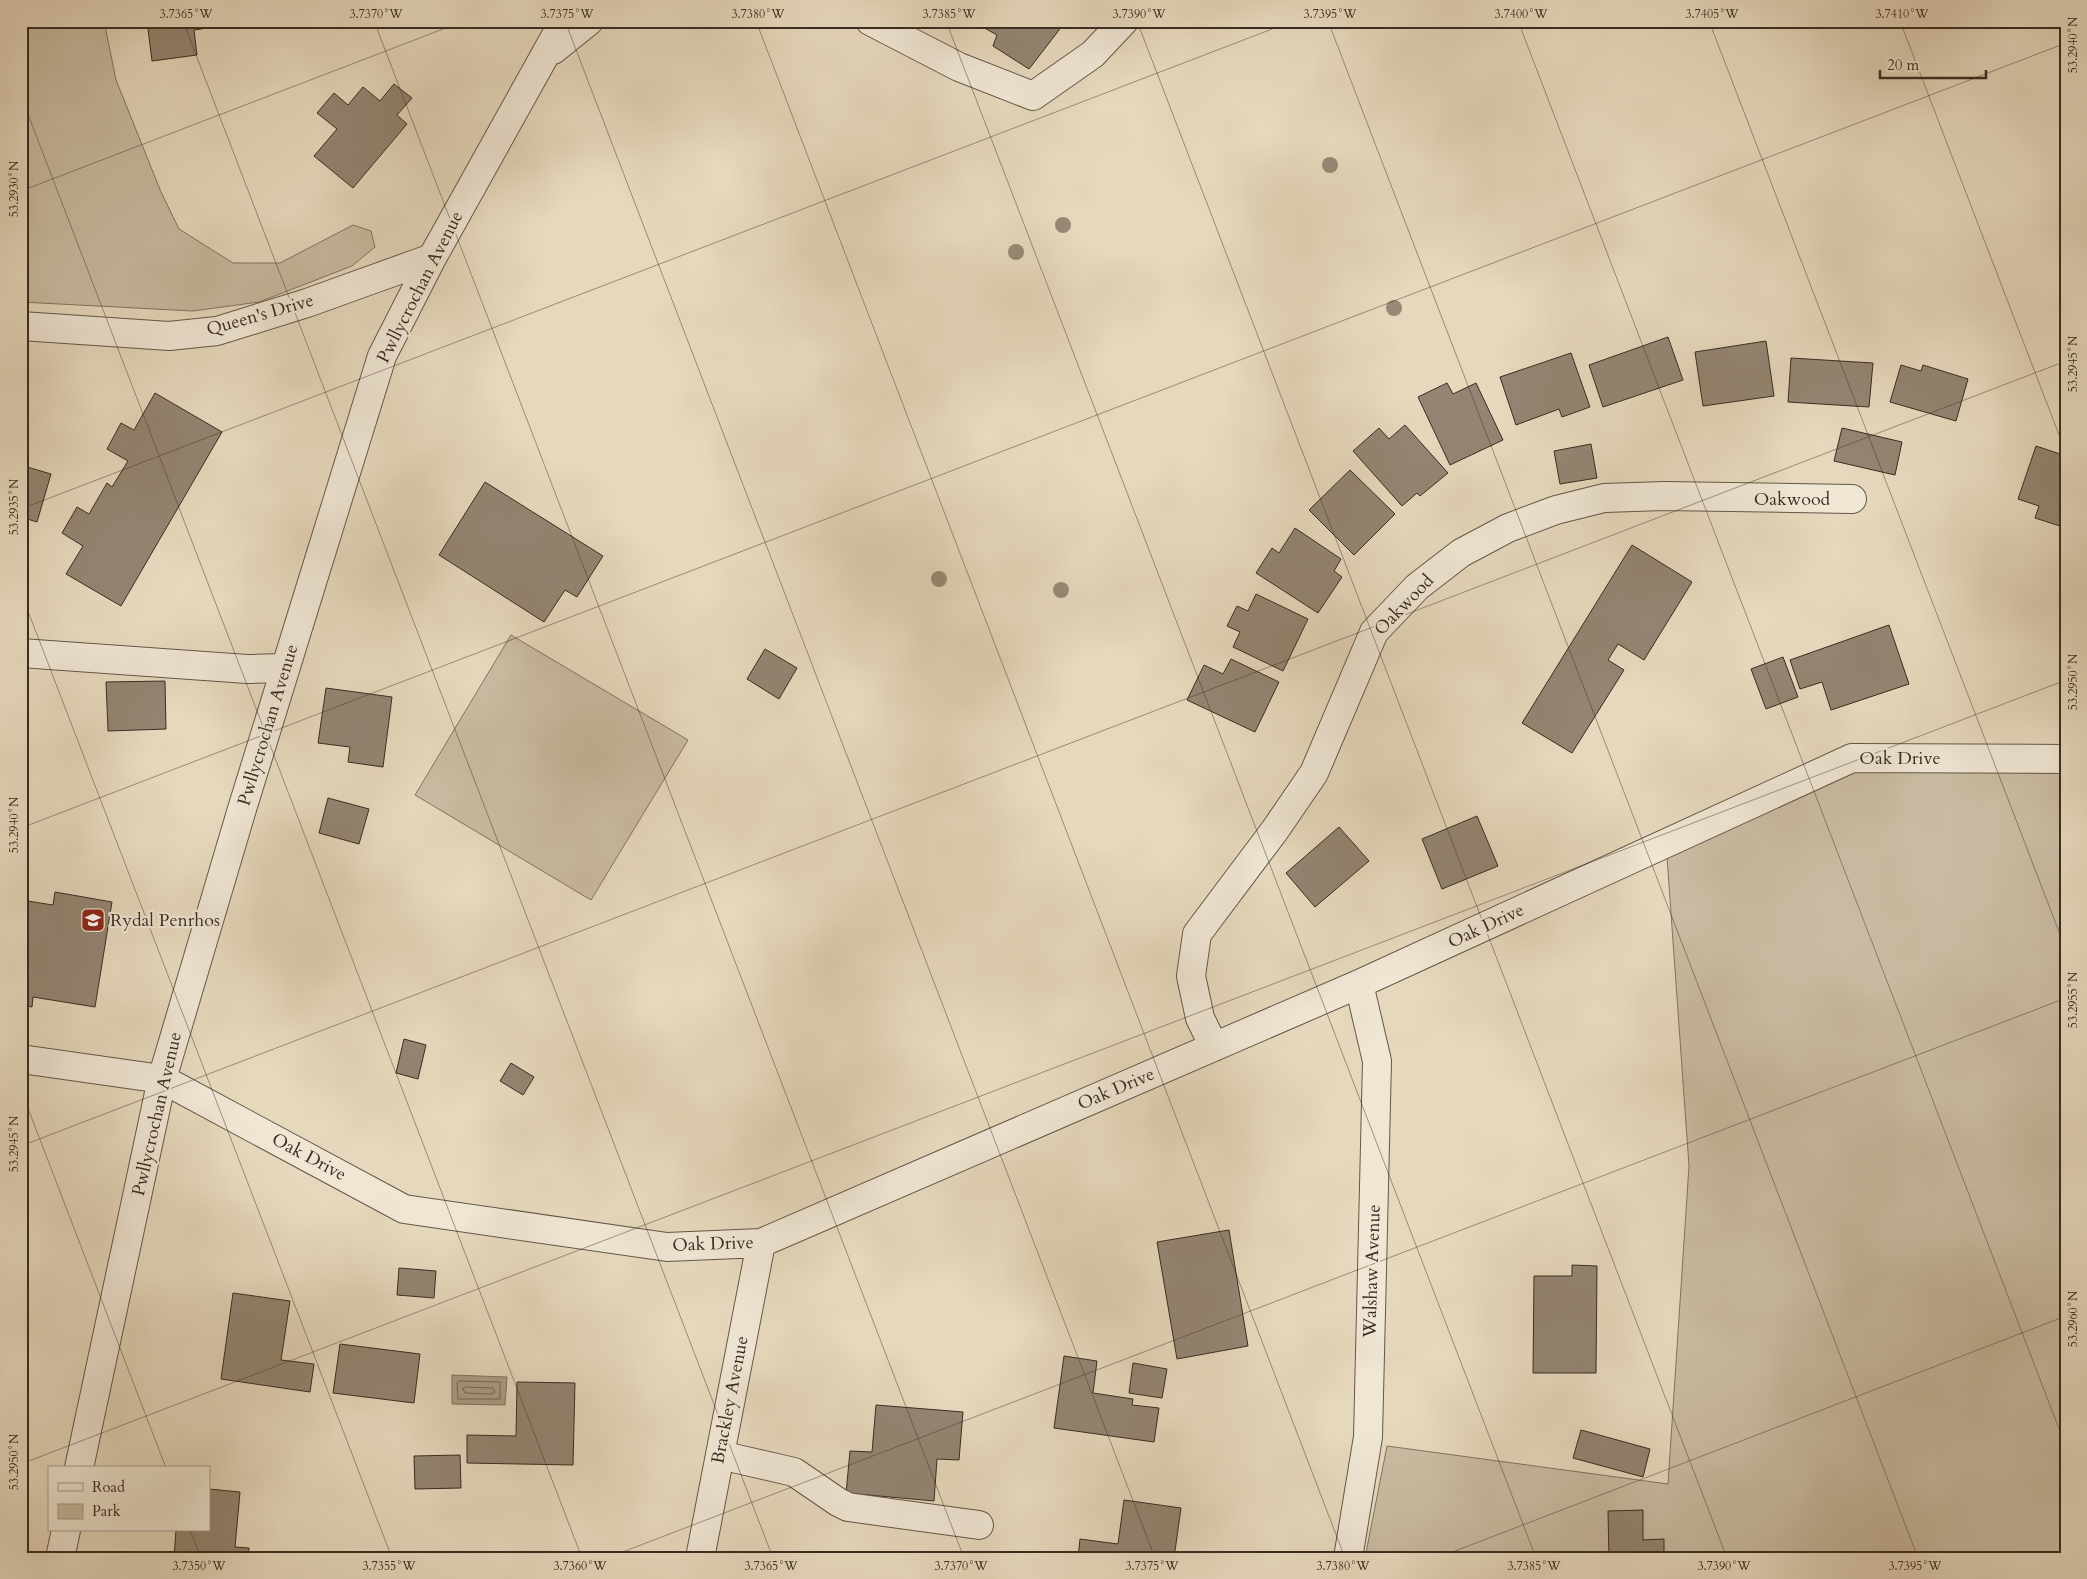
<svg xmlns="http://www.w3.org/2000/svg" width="2087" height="1579" viewBox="0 0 2087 1579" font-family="Cardo,serif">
<rect width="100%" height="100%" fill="#e6d8bd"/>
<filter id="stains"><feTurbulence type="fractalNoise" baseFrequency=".004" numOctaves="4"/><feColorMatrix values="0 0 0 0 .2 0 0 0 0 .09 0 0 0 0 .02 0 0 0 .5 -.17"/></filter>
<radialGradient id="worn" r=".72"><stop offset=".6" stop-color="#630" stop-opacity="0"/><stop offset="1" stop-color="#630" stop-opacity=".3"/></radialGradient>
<path fill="#c9bba2" stroke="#817462" d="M21,21H104L116,80L161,192L179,229L233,263H280L353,225L371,231L375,247L352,266L259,302L193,311L21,302Z
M511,635L688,740L591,900L415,795Z
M1852,758L2066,759V1558H1365L1387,1446L1668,1484L1689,1166L1666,843Z"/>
<path fill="#ab9e88" stroke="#7d705f" d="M452,1375L507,1377L505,1405L452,1404Z"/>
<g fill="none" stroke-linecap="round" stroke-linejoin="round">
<path stroke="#726554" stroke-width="1" d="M459,1381L500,1382V1399H458L457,1383Z
M466,1387L493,1388L495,1392L492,1394L465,1393L463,1389Z"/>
</g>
<path fill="#938572" stroke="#392c21" d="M147,21H256L194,30L197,55L152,61Z
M972,21H1066L1029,69L993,46L997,35Z
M394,84L412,98L397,115L407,124L353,188L314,156L337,129L317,113L334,93L348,105L363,87L380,101Z
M1668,337L1683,380L1603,407L1589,365Z
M1766,341L1774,396L1703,406L1695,352Z
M1571,353L1590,407L1562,417L1559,409L1516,425L1500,377Z
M1791,358L1873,363L1869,407L1788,402Z
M1901,365L1921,371L1923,365L1968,379L1956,421L1890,402Z
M1447,383L1453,394L1476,383L1503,440L1450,465L1418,397Z
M155,393L222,432L121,606L66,574L83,546L62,533L77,507L89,514L107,483L112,487L128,461L107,449L121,423L134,430Z
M1405,425L1448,473L1420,496L1417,493L1402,506L1353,451L1379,428L1389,439Z
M1842,428L1902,442L1895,475L1834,461Z
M1591,444L1597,478L1560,484L1554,451Z
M2036,446L2066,456V528L2035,518L2039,506L2018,499Z
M27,467L51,474L37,522L21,517V486Z
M1350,470L1395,514L1354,555L1309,510Z
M485,482L603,556L577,597L565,590L544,622L439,555Z
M1295,528L1341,559L1334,571L1342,577L1318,613L1256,573L1272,548L1279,553Z
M1632,545L1692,582L1644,660L1618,644L1608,660L1624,670L1572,753L1522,723Z
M1256,594L1308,619L1283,671L1233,647L1240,632L1227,626L1237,606L1248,611Z
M1889,625L1909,684L1831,710L1822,682L1800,689L1790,660Z
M765,649L797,668L779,699L747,679Z
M1783,657L1798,697L1766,709L1751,669Z
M1231,659L1279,682L1255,732L1187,700L1204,665L1223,674Z
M165,681L166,729L108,731L106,682Z
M326,688L392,697L383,767L348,762L350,747L318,743Z
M328,798L369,809L359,844L319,833Z
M1477,816L1498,866L1442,889L1422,839Z
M1339,827L1369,861L1315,907L1286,873Z
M55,892L112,902L95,1007L33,997L32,1007L21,1005V900L53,905Z
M404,1039L426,1045L418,1079L396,1073Z
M511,1063L534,1077L523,1095L500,1081Z
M1229,1230L1248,1346L1177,1359L1157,1242Z
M1572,1265L1597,1266L1596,1373H1533L1534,1276H1572Z
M399,1268L436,1271L434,1298L397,1295Z
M233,1293L290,1301L281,1360L314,1364L310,1392L221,1379Z
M340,1344L420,1354L414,1403L333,1393Z
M1064,1356L1097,1361L1093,1393L1133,1399L1132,1405L1159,1408L1154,1442L1054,1428Z
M1133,1363L1167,1369L1162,1398L1129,1393Z
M517,1382L575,1383L573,1465L467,1463V1435L516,1436Z
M876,1405L963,1412L959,1460L937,1459L934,1501L846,1493L850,1451L872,1452Z
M1581,1430L1650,1449L1643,1477L1573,1458Z
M460,1455L461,1488L415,1489L414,1456Z
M209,1489L240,1492L235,1547L249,1548L248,1558H174L176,1530H209Z
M1124,1500L1181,1508L1174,1558H1078L1080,1539L1118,1544Z
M1643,1510V1540L1664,1539V1558H1609L1608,1511Z"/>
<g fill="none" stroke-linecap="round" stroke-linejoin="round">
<g stroke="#645748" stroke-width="30">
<path id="minor" d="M870,21L959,67L1033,96L1093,54L1124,21
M553,50L589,21
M21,326L169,336L217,331L307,303L432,258
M21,653L247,669L285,668
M1214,1047L1200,1018L1191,976L1197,934L1275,830L1314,773L1374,632L1417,587L1461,553L1508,528L1556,510L1604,498L1664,496L1852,499
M21,1059L162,1079L404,1209L667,1247L761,1243L1359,984L1852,758L2066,759
M720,1455L794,1472L838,1502L848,1507L979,1525
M79,1468L162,1079L242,809L382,356L432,258L564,21
M60,1558L66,1530
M700,1558L761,1243
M1348,1558L1368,1437L1377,1061L1359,984"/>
</g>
<use href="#minor" stroke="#efe6d4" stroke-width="28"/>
</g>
<g fill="#978976">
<circle cx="1330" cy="165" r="8"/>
<circle cx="1063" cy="225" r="8"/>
<circle cx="1016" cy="252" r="8"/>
<circle cx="1394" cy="308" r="8"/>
<circle cx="939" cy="579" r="8"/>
<circle cx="1061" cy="590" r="8"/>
</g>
<path fill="none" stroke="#392c21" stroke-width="1" stroke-opacity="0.45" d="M183,21L773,1558M374,21L964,1558M565,21L1155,1558M756,21L1345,1558M946,21L1536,1558M1137,21L1727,1558M1328,21L1918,1558M1518,21L2066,1447M1709,21L2066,950M1900,21L2066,453M21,96L582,1558M21,191L464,21M21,509L1293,21M21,593L392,1558M21,828L2066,43M21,1090L166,1468M21,1146L2066,361M21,1464L2066,680M190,1530L201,1558M607,1558L2066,998M1437,1558L2066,1316"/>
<defs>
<g id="school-square" transform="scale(1.25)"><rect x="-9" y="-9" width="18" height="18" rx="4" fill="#8f2418" stroke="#efe6d4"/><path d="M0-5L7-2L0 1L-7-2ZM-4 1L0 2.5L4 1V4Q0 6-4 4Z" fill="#fff"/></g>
</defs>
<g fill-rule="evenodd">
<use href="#school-square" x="93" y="920"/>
</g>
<g text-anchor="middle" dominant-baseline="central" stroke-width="4.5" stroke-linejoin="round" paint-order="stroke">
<g font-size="18" fill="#392c21" stroke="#efe6d4">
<text transform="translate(420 287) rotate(-63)">Pwllycrochan Avenue</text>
<text transform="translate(260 315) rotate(-16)">Queen's Drive</text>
<text x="1792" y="499">Oakwood</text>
<text transform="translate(1404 605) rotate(-46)">Oakwood</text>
<text transform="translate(268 725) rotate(-73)">Pwllycrochan Avenue</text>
<text x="1900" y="758">Oak Drive</text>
<text transform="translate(1486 926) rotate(-25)">Oak Drive</text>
<text transform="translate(1116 1089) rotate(-23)">Oak Drive</text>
<text transform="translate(157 1114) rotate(-77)">Pwllycrochan Avenue</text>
<text transform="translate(309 1157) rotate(28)">Oak Drive</text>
<text transform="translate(713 1244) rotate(-2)">Oak Drive</text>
<text transform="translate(1372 1271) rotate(-88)">Walshaw Avenue</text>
<text transform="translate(730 1400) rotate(-79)">Brackley Avenue</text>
</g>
<g font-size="18" fill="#392c21" stroke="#efe6d4" text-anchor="start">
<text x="110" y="920">Rydal Penrhos</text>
</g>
</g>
<rect width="2087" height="1579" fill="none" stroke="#e6d8bd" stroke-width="55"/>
<rect x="48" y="1466" width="162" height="65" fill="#efe6d4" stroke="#a69c8c"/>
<rect x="58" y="1483" width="25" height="8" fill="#efe6d4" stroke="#a69c8c"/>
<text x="92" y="1492" font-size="15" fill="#392c21">Road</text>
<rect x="58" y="1504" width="25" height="15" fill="#c9bba2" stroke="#a69c8c"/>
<text x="92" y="1516" font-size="15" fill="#392c21">Park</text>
<path d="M1880 70v8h106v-8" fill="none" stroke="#392c21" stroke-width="2.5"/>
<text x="1887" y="70" font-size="15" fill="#392c21" stroke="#efe6d4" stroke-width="4" paint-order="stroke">20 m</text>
<rect x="28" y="28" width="2032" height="1524" fill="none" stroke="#392c21" stroke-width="2"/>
<g font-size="12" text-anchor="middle" fill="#392c21">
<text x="186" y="18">3.7365°W</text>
<text x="376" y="18">3.7370°W</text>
<text x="567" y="18">3.7375°W</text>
<text x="758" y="18">3.7380°W</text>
<text x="949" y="18">3.7385°W</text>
<text x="1139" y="18">3.7390°W</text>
<text x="1330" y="18">3.7395°W</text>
<text x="1521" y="18">3.7400°W</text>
<text x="1712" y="18">3.7405°W</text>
<text x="1902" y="18">3.7410°W</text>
<text transform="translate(2073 45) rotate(-90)" y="4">53.2940°N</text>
<text transform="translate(14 189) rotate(-90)" y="4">53.2930°N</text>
<text transform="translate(2073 364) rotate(-90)" y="4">53.2945°N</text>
<text transform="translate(14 507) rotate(-90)" y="4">53.2935°N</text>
<text transform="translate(2073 682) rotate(-90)" y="4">53.2950°N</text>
<text transform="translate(14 825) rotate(-90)" y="4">53.2940°N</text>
<text transform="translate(2073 1000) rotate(-90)" y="4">53.2955°N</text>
<text transform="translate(14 1144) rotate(-90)" y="4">53.2945°N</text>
<text transform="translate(2073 1319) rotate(-90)" y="4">53.2960°N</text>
<text transform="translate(14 1462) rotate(-90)" y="4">53.2950°N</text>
<text x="199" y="1570">3.7350°W</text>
<text x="389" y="1570">3.7355°W</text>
<text x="580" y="1570">3.7360°W</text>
<text x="771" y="1570">3.7365°W</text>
<text x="961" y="1570">3.7370°W</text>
<text x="1152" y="1570">3.7375°W</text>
<text x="1343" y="1570">3.7380°W</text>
<text x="1534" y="1570">3.7385°W</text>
<text x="1724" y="1570">3.7390°W</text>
<text x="1915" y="1570">3.7395°W</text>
</g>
<rect width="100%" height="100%" filter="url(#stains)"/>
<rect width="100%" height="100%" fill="url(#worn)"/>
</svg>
